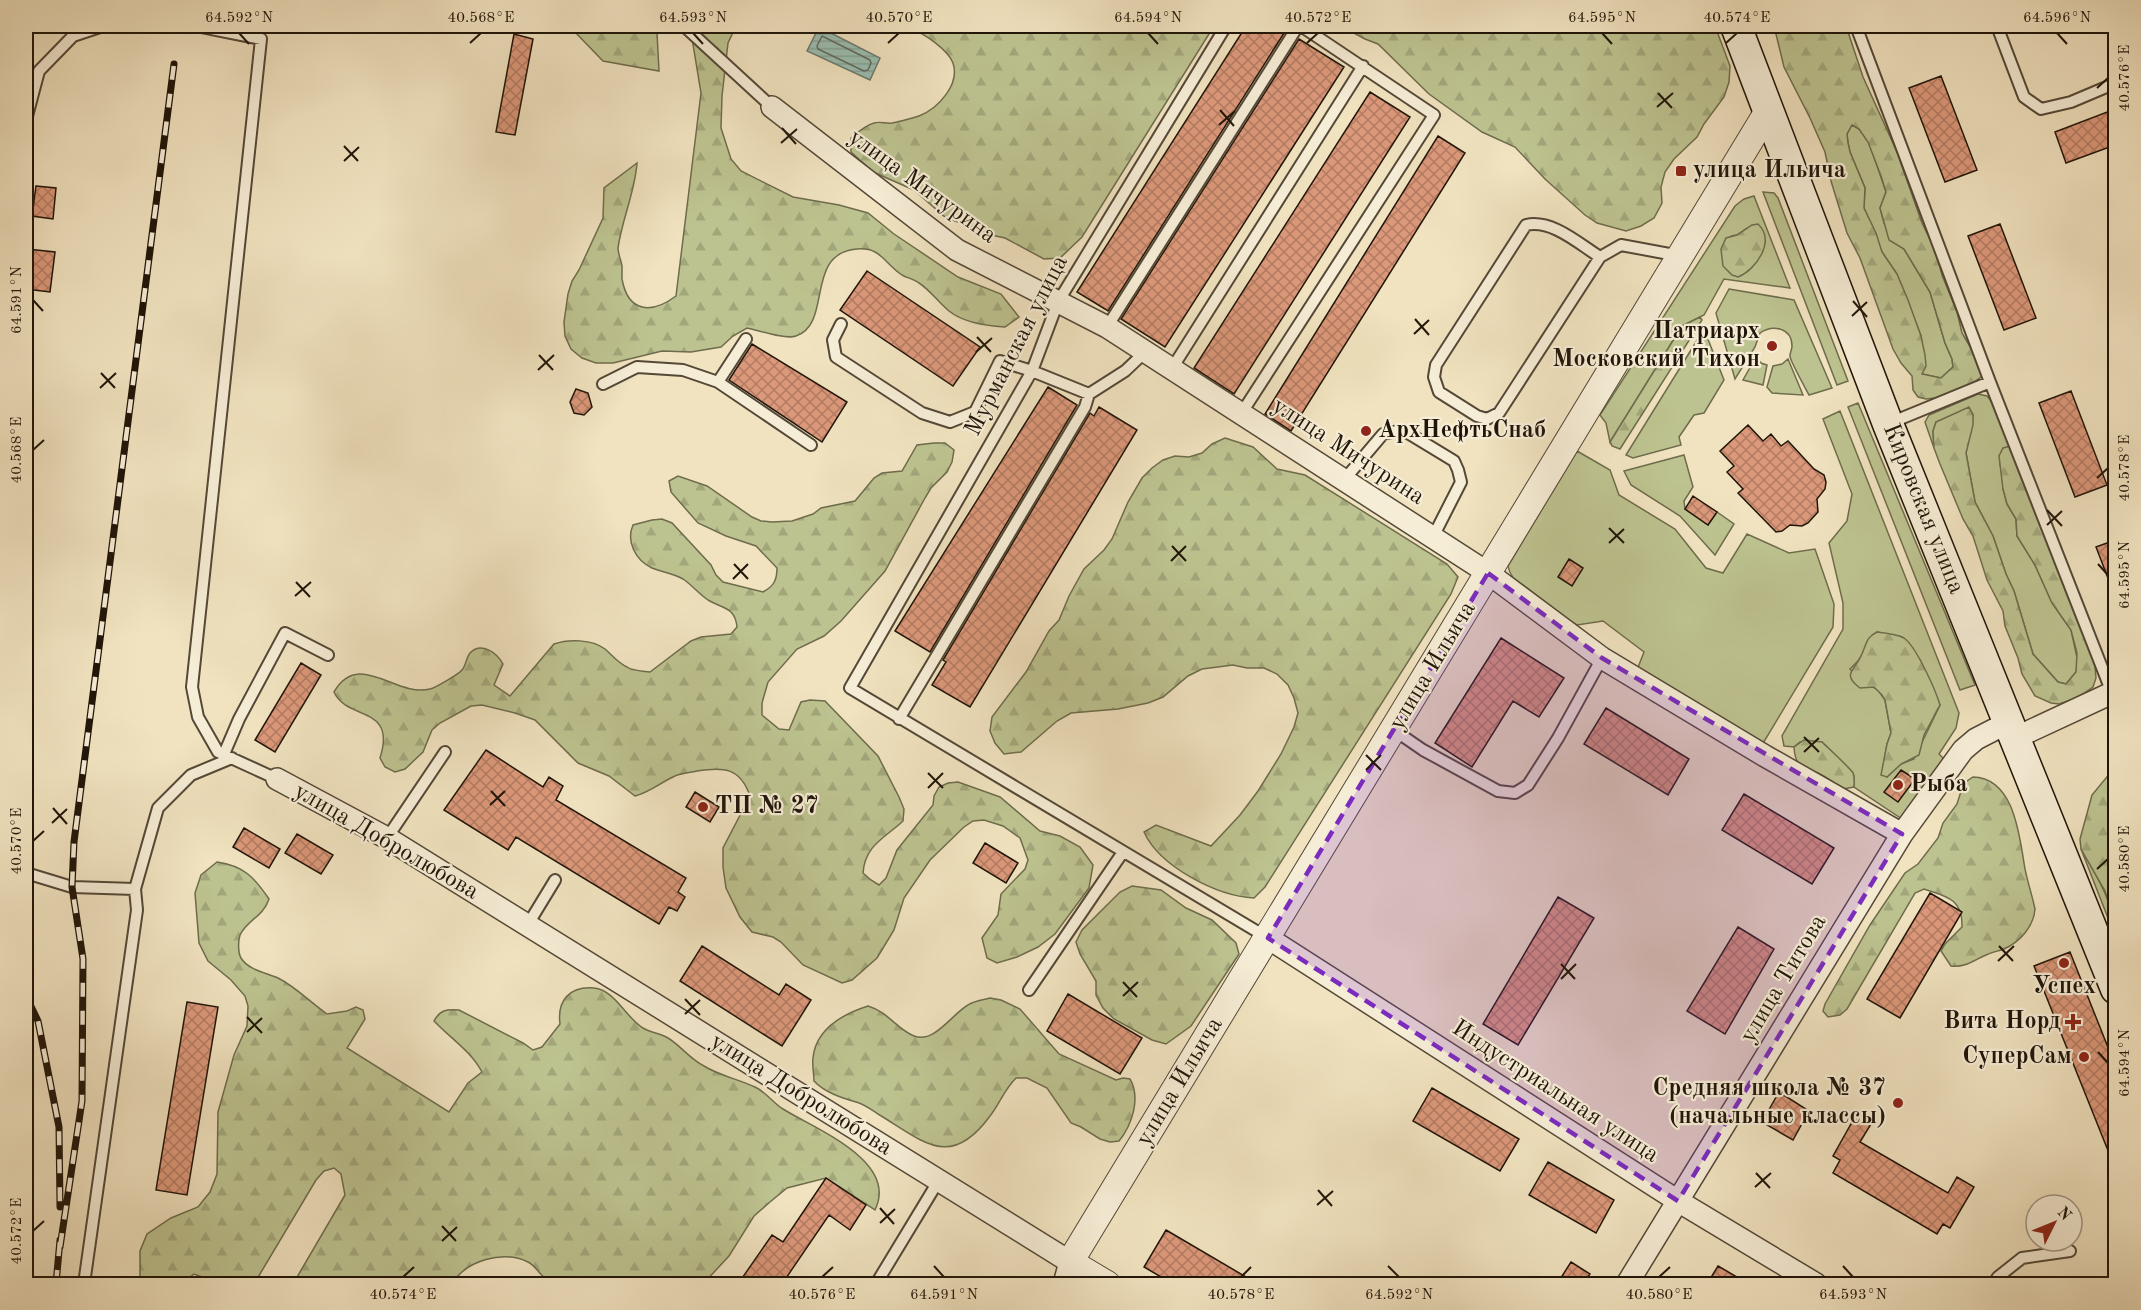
<svg xmlns="http://www.w3.org/2000/svg" width="2141" height="1310" viewBox="0 0 2141 1310" font-family="'Old Standard TT',serif">
<defs>
<pattern id="forest-firs" width="22" height="20" patternUnits="userSpaceOnUse" patternTransform="scale(1.5)"><rect width="22" height="20" fill="#bdc390"/><path d="M5 1l3.5 6h-7zM16 11l3.5 6h-7z" fill="#a2a77b"/></pattern>
<pattern id="water-rules" width="6" height="5" patternUnits="userSpaceOnUse" patternTransform="scale(1.5)"><rect width="6" height="5" fill="#9bbeb2"/><path d="M0 2.5h6" fill="none" stroke="#85a298"/></pattern>
<pattern id="building-cross-hatch" width="8" height="8" patternUnits="userSpaceOnUse" patternTransform="scale(1.5)"><rect width="8" height="8" fill="#dc987a"/><path d="M0 0l8 8M0 8l8-8" fill="none" stroke="#b27b62"/></pattern>
</defs>
<rect width="100%" height="100%" fill="#f1e3c0"/>
<filter id="stains"><feTurbulence type="fractalNoise" baseFrequency=".00333" numOctaves="4"/><feColorMatrix values="0 0 0 0 .2 0 0 0 0 .09 0 0 0 0 .02 0 0 0 .5 -.17"/></filter>
<radialGradient id="worn" r=".72"><stop offset=".6" stop-color="#630" stop-opacity="0"/><stop offset="1" stop-color="#630" stop-opacity=".3"/></radialGradient>
<path fill="#bdc390" stroke="#6e6c4c" stroke-width="1.5" fill-rule="evenodd" d="M1852,124L1859,129L1869,142L1886,192L1880,208L1884,223L1904,249L1930,292L1945,343L1952,359L1953,367L1941,378L1922,374L1921,336L1897,274L1882,252L1864,208L1865,188L1850,152L1848,143L1847,134Z
M1763,192L1774,193L1778,198L1848,381L1837,385Z
M1754,196L1790,288L1724,279L1704,315L1682,326L1610,442L1606,423L1600,415L1735,206L1744,199ZM1747,228L1763,235L1765,242L1731,236L1737,235Z
M1729,289L1794,300L1832,388L1809,395C1806,389 1790,361 1790,356C1790,352 1792,350 1792,346C1792,328 1773,324 1760,333L1755,347L1735,379L1716,313Z
M1704,329L1724,380L1704,413L1694,415L1679,437L1681,445L1633,458L1626,455Z
M1756,357L1761,363L1767,365L1763,385L1743,380Z
M1788,359L1803,395L1772,393L1767,387L1773,366L1782,364Z
M1978,394L1987,396L1992,402L2017,453L2000,464L2002,472L2003,489L2007,504L2016,519L2017,536L2035,565L2052,603L2071,630L2078,662L2076,672L2066,684L2058,682L2033,654L2014,591L2006,574L1993,536L1975,502L1966,453L1973,415L1969,408L1936,422L1933,431L1934,448L1925,422L1929,415Z
M1858,403L1975,685L1960,690L1848,407Z
M1840,411L1959,713L1956,728L1939,754L1945,760L1905,821L1854,787C1854,782 1855,777 1853,773C1851,770 1826,746 1822,742H1800L1794,747L1784,746L1782,736L1843,629V603L1829,543L1847,521L1852,494L1823,419ZM1877,632L1902,637L1920,660L1940,705L1914,759L1901,764L1887,777L1883,768L1887,744L1891,733L1885,700L1878,690L1873,687L1867,686L1850,669L1858,661Z
M1577,451L1610,470L1619,495L1675,529L1706,568L1723,573L1747,534L1789,553L1815,549L1834,604L1833,627L1762,745L1637,670L1644,652L1603,621L1577,625C1557,612 1512,590 1508,566Z
M1684,455L1693,487L1684,501L1685,509L1708,525L1717,512L1734,524L1715,555L1680,516L1631,485L1624,471Z
M2081,849C2097,876 2115,905 2115,936Z"/>
<path fill="url(#forest-firs)" stroke="#6e6c4c" stroke-width="1.5" fill-rule="evenodd" d="M577,26H634L657,33L659,71L603,61L572,29Z
M690,26H736L728,43L722,96L721,128L731,159L741,171L793,197L839,205L868,213L894,234L958,277L1001,294L1019,317L1005,327C987,326 964,323 949,311C938,302 930,290 919,283C914,279 907,278 902,275C884,263 881,247 857,249C804,253 833,324 796,336C785,340 758,330 747,328L733,336L721,347L691,352L662,351L613,363H596L582,358L571,349L565,336L564,322L568,294L572,281L579,270L603,218L604,188L637,163C635,192 622,219 618,248C618,254 621,260 622,266C622,270 622,275 622,279C628,313 652,314 676,296L701,93Z
M844,26H1214L1082,237L1060,258L1044,259L1005,238L991,235L945,217L914,190L873,172L851,152V138C858,132 866,125 874,123C880,121 886,124 892,123C901,121 911,119 919,116C939,108 960,84 953,63C948,50 924,33 911,29C887,22 867,37 844,26Z
M1341,26H1715L1730,66L1729,82L1724,97L1704,124L1697,137L1674,159L1665,172L1661,187L1662,203L1654,218L1641,226L1626,231L1597,223L1585,215L1545,179L1515,147L1482,132L1429,94L1378,44L1365,39Z
M1774,26H1846L1863,77L1897,152L1922,223L1935,249L1942,275L1957,312L1962,333L1976,357L1977,364L1985,374L1970,385L1935,398L1926,399L1918,397L1913,390L1912,376L1901,363L1893,349L1860,258L1847,233L1831,181L1825,152L1810,118L1784,67ZM1852,125L1859,129L1868,142L1881,176L1886,192L1880,208L1889,240L1904,249L1930,292L1945,343L1952,359L1953,367L1941,378L1922,374L1926,366L1925,355L1921,336L1908,300L1897,274L1882,252L1876,233L1864,208L1865,188L1850,152L1848,143L1847,134Z
M1758,224C1776,241 1756,270 1738,277L1732,275L1723,266L1721,249L1726,238L1737,235L1752,225Z
M1700,317L1702,320L1620,449L1612,446L1610,442L1682,326Z
M1969,407L1973,415V425L1966,453L1975,502L1993,536L2006,574L2014,591L2033,654L2058,682L2066,684L2076,672L2077,653L2071,630L2052,603L2035,565L2017,536L2016,519L2007,504L2003,489L1999,456L2003,448L2011,446L2091,648L2095,667L2096,678L2093,687L2077,698L2059,704L2051,703L2035,696L2022,674L2018,658L2005,626L2003,611L1987,580L1973,536L1963,519L1940,464L1934,448L1933,431L1936,422Z
M1225,438L1253,447L1277,469L1305,475L1447,564L1458,577L1451,594L1265,887L1254,898C1217,896 1160,867 1144,832L1156,825L1211,846L1240,815L1258,791L1281,754L1294,727L1298,713L1294,698L1288,685L1277,674L1264,668H1247L1233,665L1202,669L1188,676L1163,697L1148,703L1118,709L1071,713L1057,721L1021,752L1004,754L995,743L990,731L992,717L1026,672L1049,631L1059,620L1069,596L1084,569L1104,550L1112,539L1128,502L1142,478L1152,468L1163,460L1175,456L1189,457L1202,453L1212,444Z
M934,443H945L954,450L952,462L947,472L931,488L925,498L885,571L841,621L824,636L797,649L768,682L762,703V715L779,729L789,730L801,702L810,700L825,701L878,756L899,797L904,809L903,821C885,838 865,845 863,873L871,880L879,885L886,878L897,850L933,805L934,796L939,787L948,783L958,782L1000,797L1040,831L1060,836L1080,847L1093,865L1089,888L1055,934L1038,947L1017,957L997,963L987,958L982,938L998,915L1001,894L1025,869L1028,860L1020,838L1003,826L984,820L973,821L964,827L930,860L904,898L894,930L877,958L852,980L842,983L803,965L781,942L773,937L752,932L740,917L726,888L723,867V848L750,796C740,767 723,767 697,771C689,773 680,773 673,777C660,783 650,792 635,796L609,776L578,763L535,720L515,713L482,705L471,706L440,723L432,730L423,752L405,769L395,772L385,767L380,758C397,705 347,721 334,692C359,649 396,698 430,689C435,688 459,674 462,670C466,666 466,658 470,653C481,641 497,653 503,664L494,685L510,696L554,644C568,639 592,639 605,649C612,655 618,663 627,667C633,671 643,671 650,672L691,641L701,637L731,634L737,627C735,607 723,609 708,600C699,594 692,585 683,579C673,573 661,572 652,568C635,560 626,541 633,525L652,520L662,519L672,523L711,565L716,575L723,582L763,592C774,586 777,580 777,568L756,546L726,536L698,523L671,492L669,481L678,476L707,486L752,517L761,521L772,522L792,521L813,514L821,508L855,501L874,478L882,473L902,471L917,445Z
M1877,632C1886,633 1897,634 1904,638C1916,646 1936,691 1940,705L1924,735L1919,755L1901,764L1887,777L1881,775L1887,744L1891,733L1885,700L1882,695L1874,687L1860,688C1841,674 1855,670 1861,656C1867,644 1865,638 1877,632Z
M1804,740L1822,742C1826,746 1852,770 1853,773C1855,777 1854,782 1854,787L1843,789C1835,784 1827,777 1818,773C1802,766 1795,767 1794,747Z
M2115,767V923L2105,891L2081,849L2080,839L2092,795Z
M1973,777C2013,778 2019,832 2024,863C2026,878 2032,894 2035,909C2034,926 2020,942 2004,949C1999,951 1992,952 1986,955C1974,960 1965,968 1951,966L1941,951L1945,944L1962,927C1963,898 1945,896 1924,889L1915,893L1847,1009L1840,1015L1828,1017L1823,1011L1825,1004L1870,925L1905,873L1918,864L1938,838L1943,823L1957,804L1962,788L1967,781Z
M217,862C244,866 254,877 269,899C263,917 247,920 240,935C238,941 238,953 241,958C248,970 267,973 278,978C296,987 311,1003 327,1014L347,1011L356,1007L363,1010L365,1019L347,1048L449,1112L468,1083L482,1072C471,1051 450,1038 434,1021C440,1010 446,1009 459,1010L523,1043L533,1050L542,1047L560,1024C557,1001 569,986 594,988C615,990 626,1018 643,1028C651,1033 660,1033 668,1038C681,1046 690,1059 704,1066C720,1076 738,1079 755,1087C766,1092 773,1103 783,1109C815,1129 899,1161 875,1210L826,1178L787,1188L770,1202L754,1216L729,1256L703,1284H558C554,1282 549,1281 545,1278C539,1274 535,1265 528,1262C503,1250 466,1260 452,1284H293L345,1195L341,1174L334,1168L324,1171L316,1180L254,1284H214L205,1278L194,1274L181,1284H140V1251L147,1234L171,1218L198,1207L210,1192L217,1174L218,1112L234,1055L247,1026L248,1006L245,996L231,980L208,961L199,943L195,893L201,875Z
M1132,886L1161,890L1186,908L1212,920L1236,943L1239,954L1191,1026L1166,1044L1152,1040L1114,1019L1103,1008L1096,995V981L1080,954L1076,942L1082,930L1120,892Z
M990,998L1001,1000L1020,1009L1059,1054L1116,1080L1123,1078L1130,1079C1141,1098 1132,1125 1119,1141L1110,1142L1100,1139L1081,1127L1071,1123L1047,1088L1027,1078H1016C1004,1090 1000,1103 990,1116C950,1171 923,1141 878,1114C872,1110 865,1105 859,1103C843,1098 825,1093 814,1081C814,1074 812,1065 813,1058C816,1028 843,1014 868,1006C888,1012 897,1029 914,1036C934,1044 952,1014 968,1005C974,1001 983,1000 990,998Z"/>
<path fill="url(#water-rules)" stroke="#6a7a6e" stroke-width="1.5" d="M819,27L880,58L870,80L807,51Z"/>
<g fill="none" stroke-linecap="round" stroke-linejoin="round">
<path stroke="#5e6a5e" stroke-width="1.5" d="M822,36L870,60L871,63L868,70L864,71L818,49L817,46Z"/>
</g>
<path fill="url(#building-cross-hatch)" stroke="#201509" stroke-width="1.5" d="M1246,26H1278L1286,30L1108,311L1105,309L1077,292Z
M514,34L533,39L515,135L496,132Z
M1299,39L1344,67L1165,347L1121,319Z
M1941,76L1977,170L1945,182L1909,88Z
M1370,92L1410,117L1234,394L1194,368Z
M2115,109V145L2066,163L2055,132Z
M1438,136L1465,153L1291,431L1265,414Z
M36,186L56,188L53,219L32,216Z
M2000,224L2036,318L2004,330L1968,236Z
M27,249L55,252L50,292L26,289Z
M867,271L980,347L953,386L840,310Z
M752,344L847,402L822,442L729,380Z
M1048,387L1077,405L930,652L895,631Z
M576,389L588,393L592,407L584,415L574,413L570,402Z
M2071,391L2107,485L2075,497L2039,403Z
M1099,407L1137,430L970,707L932,685L946,662L943,660L1090,413L1094,416Z
M1748,425L1763,441L1771,434L1781,446L1788,441L1814,469L1824,475L1826,482L1825,489L1817,499L1818,512L1808,523L1802,526L1790,525L1782,531L1776,532L1738,493L1743,489L1727,472L1734,466L1720,451Z
M1693,496L1717,512L1708,525L1685,509Z
M2115,540V593L2114,594L2096,547Z
M1569,559L1583,568L1572,586L1558,577Z
M1501,638L1564,678L1539,717L1513,701L1472,767L1435,743Z
M301,663L321,675L275,752L255,740Z
M1606,708L1689,759L1668,795L1584,744Z
M486,750L543,787L549,777L563,786L556,800L686,878L678,892L685,897L677,911L669,907L659,924L516,837L508,850L444,810Z
M1901,770L1915,779L1898,802L1884,792Z
M695,792L719,807L710,822L686,807Z
M1744,794L1834,848L1812,884L1722,830Z
M244,828L280,849L269,868L233,847Z
M297,834L333,855L321,874L285,853Z
M985,843L1018,863L1006,883L973,863Z
M1930,893L1962,912L1900,1018L1867,999Z
M1558,897L1594,918L1518,1045L1483,1024Z
M1738,927L1774,949L1725,1034L1687,1011Z
M702,946L779,995L786,984L811,1000L782,1046L680,981Z
M2070,952L2115,1065V1168L2034,966Z
M1068,994L1142,1038L1120,1074L1047,1031Z
M187,1002L218,1007L187,1195L156,1190Z
M1432,1088L1519,1139L1500,1171L1413,1121Z
M1779,1092L1809,1111L1793,1140L1762,1122Z
M1856,1115L1871,1124L1860,1142L1948,1193L1957,1177L1974,1187L1950,1228L1943,1224L1937,1234L1833,1173L1840,1160L1833,1156Z
M1548,1162L1614,1200L1596,1233L1529,1195Z
M826,1178L866,1205L850,1230L829,1215L782,1284H738L772,1235L783,1242Z
M1166,1230L1258,1284H1173L1144,1267Z
M1571,1262L1590,1274L1583,1284H1557Z
M1718,1266L1749,1284H1707Z"/>
<g fill="none" stroke-linecap="round" stroke-linejoin="round">
<g stroke="#544837" stroke-width="14">
<path id="service" d="M196,26L261,39L192,687L198,717L218,752L277,779
M684,26L772,107
M1226,26L1058,302L1032,371L850,688L1268,938
M1856,26L1990,382L2112,693
M1997,26L2024,97L2041,109L2071,102L2116,83
M26,120L39,71L73,36L103,26
M1600,257C1579,244 1552,219 1526,225L1436,365L1434,377L1439,392L1477,416L1487,419L1499,413L1600,257L1621,245L1680,256
M841,324L833,340L836,357L922,413L950,422L975,412L1000,361L1032,371L1089,394L1125,371L1145,352
M1107,327L1298,26
M746,339L718,382L811,445
M1171,370L1363,66
M603,384L637,367L683,370L718,382
M1241,414L1434,115L1301,26
M1890,423L1990,382
M1344,480L1383,434L1403,430L1454,461L1458,470L1461,482L1433,537
M899,719L1085,407L1089,394
M1394,730L1423,750L1498,791L1515,793L1528,785L1558,738L1602,658
M224,754L239,719L285,633L328,655
M387,838L445,752
M26,873L72,887L135,889
M527,926L555,880
M1029,990L1123,852
M84,1284L137,910L135,889L158,808L191,775L232,758
M876,1284L939,1180
M1993,1284L1998,1277L2022,1258L2070,1251"/>
</g>
<g stroke="#544837" stroke-width="24">
<path id="minor" d="M772,107L957,250L1107,327L1488,573L1602,658L1765,756L1902,834
M2015,738L2116,691
M277,779L387,838L1070,1262L1064,1284
M1268,938L1678,1201L1816,1284
M1627,1284L1902,834L1963,750L1976,739L2009,722"/>
</g>
<g stroke="#544837" stroke-width="28">
<path id="tertiary" d="M1107,1284L1070,1262L1768,111"/>
</g>
<g stroke="#201509" stroke-width="33">
<path id="secondary" d="M1736,26L1888,424L2116,989"/>
</g>
<use href="#service" stroke="#f6edd6" stroke-width="10"/>
<use href="#minor" stroke="#f6edd6" stroke-width="21"/>
<use href="#tertiary" stroke="#f6edd6" stroke-width="26"/>
<use href="#secondary" stroke="#f6edd6" stroke-width="30"/>
<g stroke="#201509" stroke-width="7">
<path id="rail" d="M26,996L38,1021L59,1127L60,1207
M60,1247L82,1101L83,959L72,887L74,842L174,64
M56,1284L60,1240"/>
</g>
<use href="#rail" stroke="#f6edd6" stroke-width="4.5" stroke-dasharray="14" stroke-linecap="butt"/>
</g>
<path fill="#7b2cbf" fill-opacity="0.2" stroke="#7b2cbf" stroke-width="4.5" stroke-dasharray="12 8" stroke-linejoin="round" d="M1488,573L1602,658L1902,834L1678,1201L1268,938Z"/>
<path fill="none" stroke="#201509" stroke-width="2" d="M239,33L249,44M693,33L703,44M1148,33L1158,44M1602,33L1612,44M2057,33L2067,44M470,43L481,33M888,43L899,33M1307,43L1318,33M1726,43L1737,33M2097,88L2108,78M1658,93L1672,108M1657,107L1673,93M1220,110L1234,126M1219,125L1235,111M782,128L796,144M781,143L797,129M344,146L358,161M344,161L359,147M33,300L43,311M1853,301L1867,317M1852,316L1867,302M1415,319L1429,335M1414,334L1429,320M977,337L991,352M976,352L992,338M539,355L553,370M538,370L554,355M101,373L115,388M100,388L116,373M33,450L44,440M2097,478L2108,468M2047,510L2062,526M2047,525L2062,511M1609,528L1624,543M1609,543L1624,529M1172,546L1186,561M1171,561L1186,546M734,564L748,579M2098,564L2108,575M733,579L748,564M296,582L310,597M295,596L311,582M1804,737L1819,752M1804,752L1819,738M1366,755L1381,770M1366,770L1381,755M928,773L943,788M928,788L943,773M491,791L505,806M490,805L505,791M53,808L67,824M52,823L67,809M33,841L44,831M2097,869L2108,859M1999,946L2013,961M1998,961L2014,946M1561,964L1575,979M1561,979L1576,964M1123,982L1137,997M1123,996L1138,982M685,999L700,1015M685,1014L700,1000M247,1017L262,1033M247,1032L262,1018M2098,1052L2108,1063M1756,1173L1770,1188M1755,1187L1771,1173M1318,1190L1332,1206M1317,1205L1333,1191M880,1208L894,1224M880,1223L895,1209M442,1226L456,1241M33,1231L44,1221M442,1241L457,1227M934,1266L944,1277M1388,1266L1399,1277M1843,1266L1853,1277M403,1277L414,1267M822,1277L833,1267M1241,1277L1251,1267M1659,1277L1670,1267"/>
<g fill="#8f2418" stroke="#f6edd6" stroke-width="2">
<rect x="1675" y="165" width="12" height="12" rx="3"/>
<circle cx="1772" cy="346" r="6"/>
<circle cx="1366" cy="431" r="6"/>
<circle cx="1898" cy="785" r="6"/>
<circle cx="703" cy="807" r="6"/>
<circle cx="2064" cy="963" r="6"/>
<path d="M2070 1013h6v6h6v6h-6v6h-6v-6h-6v-6h6z"/>
<circle cx="2084" cy="1057" r="6"/>
<circle cx="1898" cy="1103" r="6"/>
</g>
<g text-anchor="middle" dominant-baseline="central" stroke-width="4.5" stroke-linejoin="round" paint-order="stroke">
<g font-size="24" font-weight="bold" fill="#201509" stroke="#f6edd6" text-anchor="start">
<text x="1693" y="171">улица Ильича</text>
<text x="1760" y="332" text-anchor="end">Патриарх<tspan x="1760" dy="28">Московский Тихон</tspan></text>
<text x="1378" y="431">АрхНефтьСнаб</text>
<text x="1910" y="785">Рыба</text>
<text x="715" y="807">ТП № 27</text>
<text x="2064" y="987" text-anchor="middle">Успех</text>
<text x="2061" y="1022" text-anchor="end">Вита Норд</text>
<text x="2072" y="1057" text-anchor="end">СуперСам</text>
<text x="1886" y="1089" text-anchor="end">Средняя школа № 37<tspan x="1886" dy="28">(начальные классы)</tspan></text>
</g>
<g font-size="24" fill="#201509" stroke="#f6edd6">
<text transform="translate(922 187) rotate(36)">улица Мичурина</text>
<text transform="translate(1017 346) rotate(-63)">Мурманская улица</text>
<text transform="translate(1348 452) rotate(33)">улица Мичурина</text>
<text transform="translate(1923 509) rotate(68)">Кировская улица</text>
<text transform="translate(1433 666) rotate(-59)">улица Ильича</text>
<text transform="translate(386 842) rotate(30)">улица Добролюбова</text>
<text transform="translate(1784 979) rotate(-59)">улица Титова</text>
<text transform="translate(1180 1082) rotate(-59)">улица Ильича</text>
<text transform="translate(1555 1092) rotate(33)">Индустриальная улица</text>
<text transform="translate(801 1095) rotate(32)">улица Добролюбова</text>
</g>
</g>
<rect width="2141" height="1310" fill="none" stroke="#f1e3c0" stroke-width="66"/>
<g transform="translate(2054 1223) rotate(47)"><circle r="28" fill="#f6edd6" stroke="#a09784" stroke-width="1.5"/>
<path d="M0-4.5L10 22L0 15L-10 22Z" fill="#8f2418"/>
<text y="-9" font-size="16" font-weight="bold" text-anchor="middle" fill="#201509">N</text>
</g>
<rect x="33" y="33" width="2075" height="1244" fill="none" stroke="#201509" stroke-width="2"/>
<g font-size="15" text-anchor="middle" fill="#201509">
<text x="239" y="22">64.592°N</text>
<text x="481" y="22">40.568°E</text>
<text x="693" y="22">64.593°N</text>
<text x="899" y="22">40.570°E</text>
<text x="1148" y="22">64.594°N</text>
<text x="1318" y="22">40.572°E</text>
<text x="1602" y="22">64.595°N</text>
<text x="1737" y="22">40.574°E</text>
<text x="2057" y="22">64.596°N</text>
<text transform="translate(2124 78) rotate(-90)" y="5">40.576°E</text>
<text transform="translate(16 300) rotate(-90)" y="5">64.591°N</text>
<text transform="translate(16 450) rotate(-90)" y="5">40.568°E</text>
<text transform="translate(2124 468) rotate(-90)" y="5">40.578°E</text>
<text transform="translate(2124 575) rotate(-90)" y="5">64.595°N</text>
<text transform="translate(16 841) rotate(-90)" y="5">40.570°E</text>
<text transform="translate(2124 859) rotate(-90)" y="5">40.580°E</text>
<text transform="translate(2124 1063) rotate(-90)" y="5">64.594°N</text>
<text transform="translate(16 1231) rotate(-90)" y="5">40.572°E</text>
<text x="403" y="1299">40.574°E</text>
<text x="822" y="1299">40.576°E</text>
<text x="944" y="1299">64.591°N</text>
<text x="1241" y="1299">40.578°E</text>
<text x="1399" y="1299">64.592°N</text>
<text x="1659" y="1299">40.580°E</text>
<text x="1853" y="1299">64.593°N</text>
</g>
<rect width="100%" height="100%" filter="url(#stains)"/>
<rect width="100%" height="100%" fill="url(#worn)"/>
</svg>
